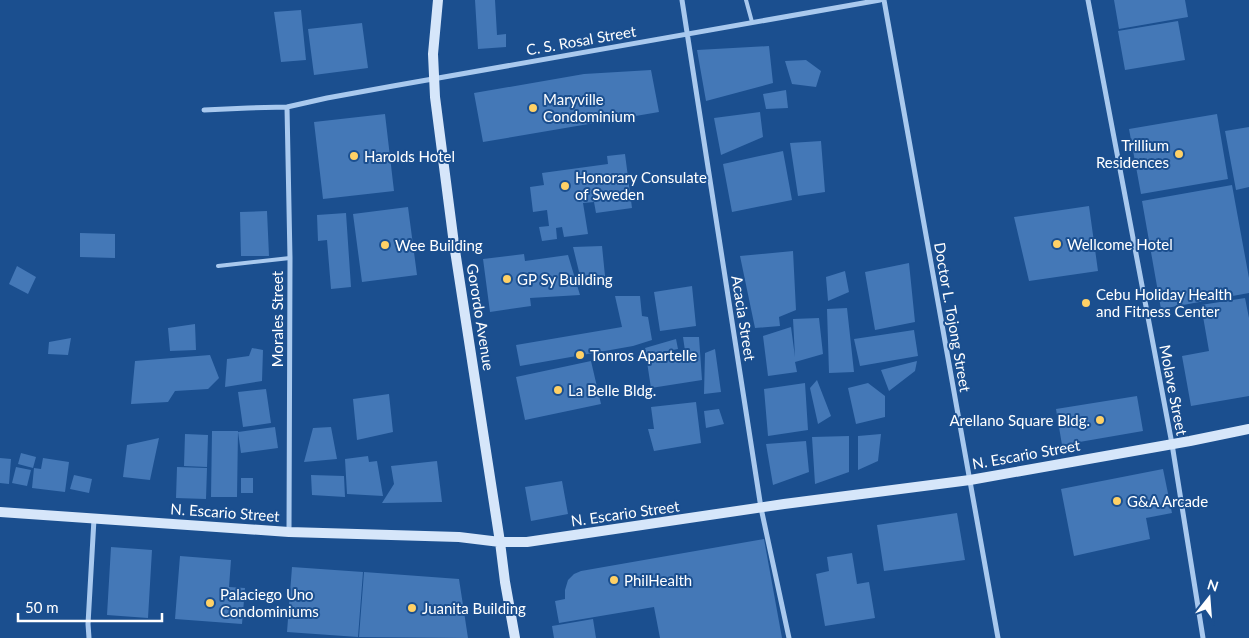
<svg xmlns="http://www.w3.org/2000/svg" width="1249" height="638" viewBox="0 0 1249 638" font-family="Lato,sans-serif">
<rect width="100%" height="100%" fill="#1b4f8f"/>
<path fill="#4478b7" d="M475,0H495L497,35L506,34V47L478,49Z
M1114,0H1185L1188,17L1119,29Z
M301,10L306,60L281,62L274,12Z
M1178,21L1185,60L1125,70L1118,31Z
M362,23L368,68L314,75L308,29Z
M769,46L773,83L706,101L697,50Z
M806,60L821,71L816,87L792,84L785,61Z
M651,70L659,112L483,142L474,93L584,74Z
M786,90L788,108L766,109L763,94Z
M760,112L763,137L721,155L714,118Z
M385,114L394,191L323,199L314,122Z
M1217,114L1228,179L1141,194L1129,129Z
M1249,127V187L1236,190L1225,131Z
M821,141L825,192L798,196L790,143Z
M783,151L792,200L732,212L723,164Z
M625,154L632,208L596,213L594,202L583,203L588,234L564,237L562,227L556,228L557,239L542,241L539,227L549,226L547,210L533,212L530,187L544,185L542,173L608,164L607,156Z
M1232,185L1249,278V293L1161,309L1142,201Z
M1089,206L1098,271L1029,281L1014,217Z
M408,207L417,275L362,282L353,214Z
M267,211L269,256H241L240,212Z
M346,213L351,287L331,289L327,240L318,241L317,215Z
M80,233L115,234V258L80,257Z
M602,246L605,276L581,280L573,247Z
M793,251L796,310L779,317L780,326L755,328L740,256Z
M524,254L525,261L568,255L580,295L530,298L531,306L490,312L483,259Z
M909,263L915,322L875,330L865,272Z
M17,266L36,277L28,294L9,284Z
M845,271L849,292L828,301L826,277Z
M692,286L696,326L660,331L654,292Z
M615,296H640L642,316L648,317L652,340L633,346L520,366L516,345L622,327Z
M1245,298L1249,318V396L1191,406L1182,356L1209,351L1201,305Z
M847,308L854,372L829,373L827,309Z
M819,318L823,354L795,362L797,372L768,376L763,336L791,327L795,357L793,319Z
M195,324L196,350L170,351L168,328Z
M914,330L918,356L860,366L854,339Z
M683,337H699L702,380L651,388L647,362L686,358Z
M71,338L68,355L48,354L49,342Z
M676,339L678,349L647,355L645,348Z
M252,348L263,350L262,381L225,387L227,359L249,356Z
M715,349L721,392L704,394L705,353Z
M210,355L219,378L208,389L175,391L168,402L131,404L135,361Z
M591,361L601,404L525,420L516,377Z
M917,361L915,371L889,391L881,370Z
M817,380L831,416L818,424L810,388Z
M805,383L808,430L768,436L764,389Z
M868,383L885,396V417L856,424L848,388Z
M266,389L271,423L243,427L238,392Z
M389,394L393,432L357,440L353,399Z
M1137,396L1143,431L1062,445L1056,409Z
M696,402L701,443L654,451L648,429H654L651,407Z
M719,409L724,424L706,428L704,411Z
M275,427L278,448L241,453L238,432Z
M331,427L337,459L304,462L313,428Z
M212,431H238L237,497H211Z
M185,434L208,435L207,467L184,466Z
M881,434L878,461L858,470V436Z
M849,436V472L815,484L812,437Z
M159,438L150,480L123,477L127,445Z
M806,441L809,472L773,485L766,444Z
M21,453L36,457L33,468L18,464Z
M368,456L369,462L377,461L383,496L347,494L345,459Z
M0,458L11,459L9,484L0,483Z
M43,458L69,462L65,492L32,488L34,468L41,469Z
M437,461L442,502L382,503L394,484L391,466Z
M16,467L31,470L27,486L12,483Z
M177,467L207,468L206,499L176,498Z
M1163,469L1172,513L1146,518L1150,539L1074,556L1061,489Z
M74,475L92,479L89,493L70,489Z
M311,475L344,476L345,497L312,495Z
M241,478H253V493H241Z
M562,481L568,514L531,521L525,487Z
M957,513L965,560L884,571L877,525Z
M764,539L782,638H660L654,607L559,623L555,601L565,599V590L568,580L574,574L581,571Z
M111,547L152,550L148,618L107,615Z
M852,553L857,584L869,582L875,618L825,626L816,574L829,571L827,557Z
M180,556L231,560L229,587L245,588L242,624L175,619Z
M292,567L363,572L358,637L287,632Z
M364,572L459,579L468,638L359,637Z
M593,619L596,638H554L552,626Z"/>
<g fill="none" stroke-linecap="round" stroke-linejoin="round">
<path stroke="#a9c9ee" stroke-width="4" d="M746,0L752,22
M218,266L290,258"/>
<path stroke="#a9c9ee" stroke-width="5" d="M682,0L761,508L789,638
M884,0L998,638
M1088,0L1172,444L1203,638
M287,107L290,258L289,532
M204,110L248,108L287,107L327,98L393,86L880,0
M89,638L88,624L94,519"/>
<path stroke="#d6e6fa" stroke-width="10" d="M438,0L433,54L435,97L454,244L500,542L505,582L515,638
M0,512L289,532L459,537L500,542H527L784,504L970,480L1190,441L1249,429"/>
</g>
<g fill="#ffd166" stroke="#1b4f8f" stroke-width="2">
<circle cx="533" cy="108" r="5"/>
<circle cx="1179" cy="154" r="5"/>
<circle cx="354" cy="156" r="5"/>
<circle cx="565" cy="186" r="5"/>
<circle cx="1057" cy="244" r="5"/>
<circle cx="385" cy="245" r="5"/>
<circle cx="507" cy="279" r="5"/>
<circle cx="1086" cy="303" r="5"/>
<circle cx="580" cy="355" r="5"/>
<circle cx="558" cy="390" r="5"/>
<circle cx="1100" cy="420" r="5"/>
<circle cx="1117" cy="501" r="5"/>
<circle cx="614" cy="580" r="5"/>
<circle cx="210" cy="603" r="5"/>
<circle cx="412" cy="608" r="5"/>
</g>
<g text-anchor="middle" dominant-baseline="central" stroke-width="4" stroke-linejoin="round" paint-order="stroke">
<g font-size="15" fill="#fff" stroke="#1b4f8f">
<text transform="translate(581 40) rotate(-10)">C. S. Rosal Street</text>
<text transform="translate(481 317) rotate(81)">Gorordo Avenue</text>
<text transform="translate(953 317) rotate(80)">Doctor L. Tojong Street</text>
<text transform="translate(744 318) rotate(81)">Acacia Street</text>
<text transform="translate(277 319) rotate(-90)">Morales Street</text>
<text transform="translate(1174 390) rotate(79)">Molave Street</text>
<text transform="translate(1026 454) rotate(-10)">N. Escario Street</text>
<text transform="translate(225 512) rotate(4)">N. Escario Street</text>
<text transform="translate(625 513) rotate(-8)">N. Escario Street</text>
</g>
<g font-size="15" fill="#fff" stroke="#1b4f8f" text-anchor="start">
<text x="543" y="99">Maryville<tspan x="543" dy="17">Condominium</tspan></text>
<text x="1169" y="145" text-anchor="end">Trillium<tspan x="1169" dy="17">Residences</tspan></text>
<text x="364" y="156">Harolds Hotel</text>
<text x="575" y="177">Honorary Consulate<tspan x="575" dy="17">of Sweden</tspan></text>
<text x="1067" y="244">Wellcome Hotel</text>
<text x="395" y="245">Wee Building</text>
<text x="517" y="279">GP Sy Building</text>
<text x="1096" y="294">Cebu Holiday Health<tspan x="1096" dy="17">and Fitness Center</tspan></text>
<text x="590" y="355">Tonros Apartelle</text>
<text x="568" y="390">La Belle Bldg.</text>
<text x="1090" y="420" text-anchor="end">Arellano Square Bldg.</text>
<text x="1127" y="501">G&amp;A Arcade</text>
<text x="624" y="580">PhilHealth</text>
<text x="220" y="594">Palaciego Uno<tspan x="220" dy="17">Condominiums</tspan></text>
<text x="422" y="608">Juanita Building</text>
</g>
</g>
<g transform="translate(1209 598) rotate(17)" stroke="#1b4f8f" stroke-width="4" paint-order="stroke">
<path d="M0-4L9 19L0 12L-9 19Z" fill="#ffffff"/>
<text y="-8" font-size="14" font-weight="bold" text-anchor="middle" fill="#ffffff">N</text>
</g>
<path d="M18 613v8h144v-8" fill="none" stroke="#ffffff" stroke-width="2.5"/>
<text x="25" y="613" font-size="15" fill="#ffffff" stroke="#1b4f8f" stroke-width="4" paint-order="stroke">50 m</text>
</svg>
